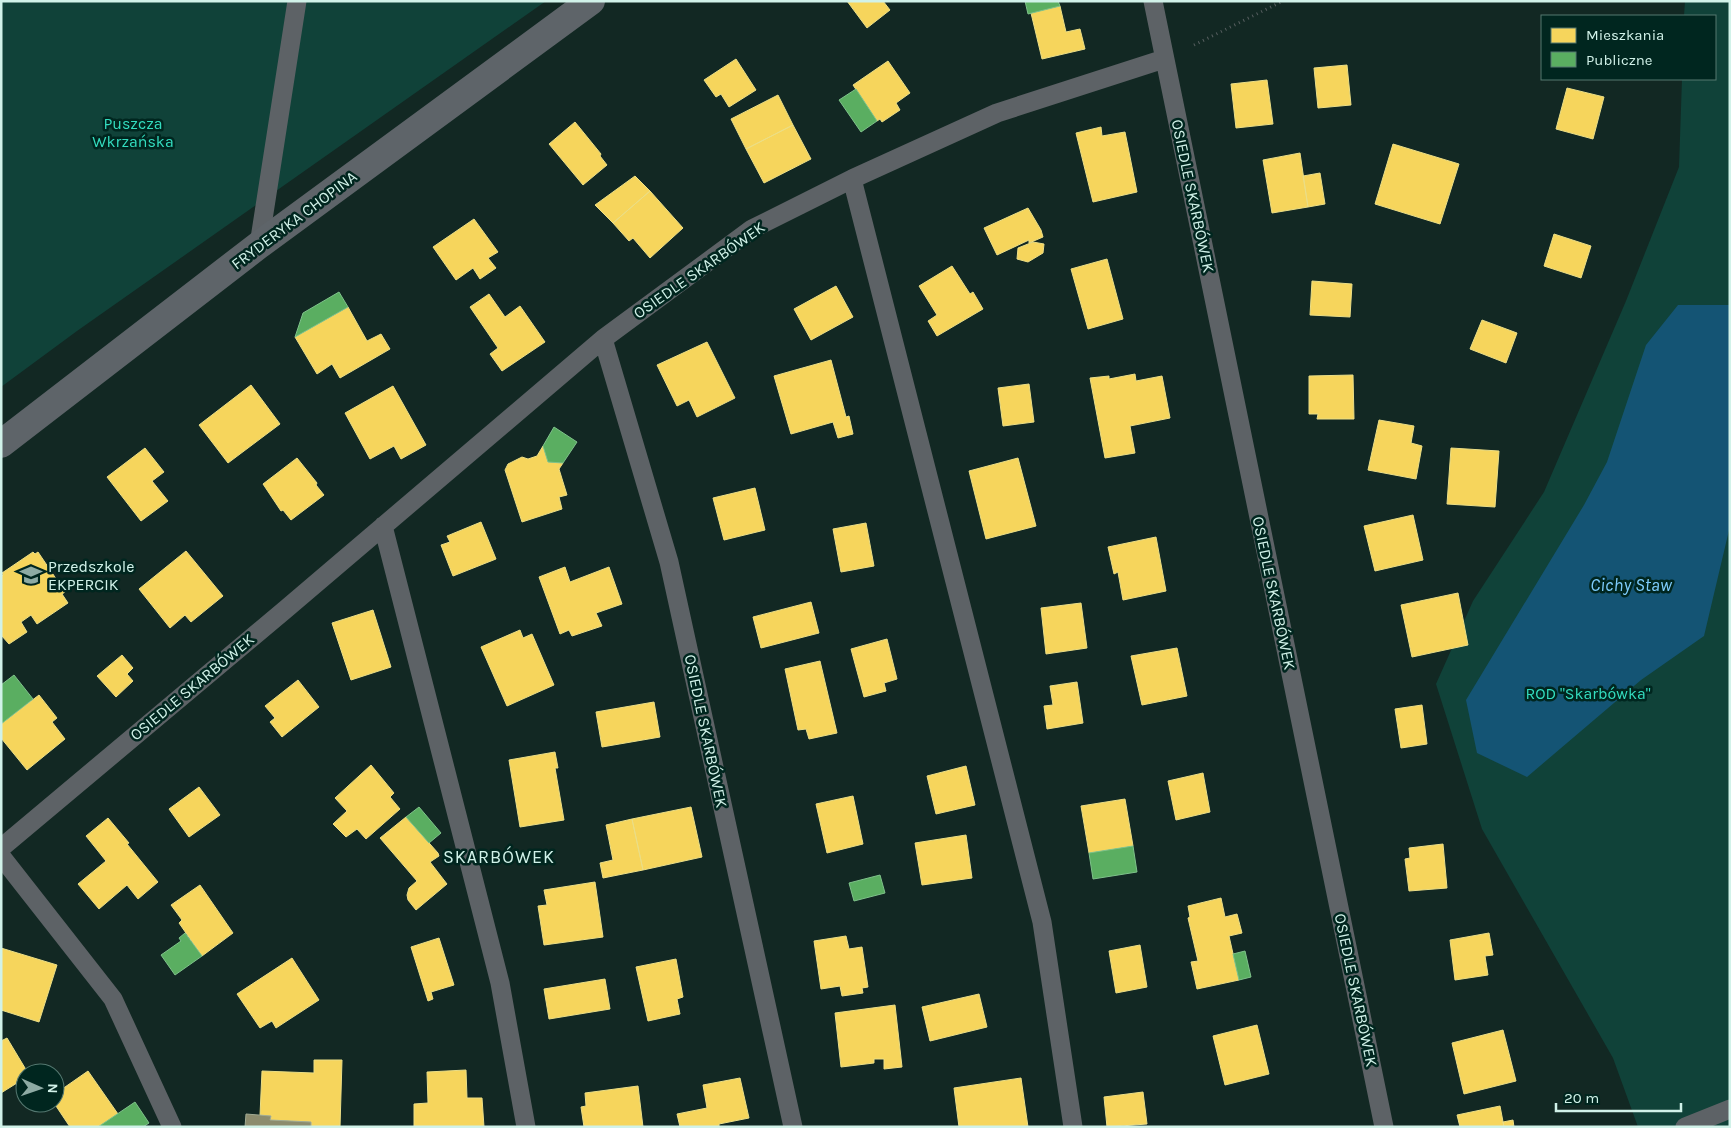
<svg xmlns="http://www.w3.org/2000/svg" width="1731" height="1128" viewBox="0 0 1731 1128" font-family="Karla,sans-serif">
<rect width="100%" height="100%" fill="#122823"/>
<path fill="#104239" d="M1,1H546L77,331L1,387Z
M1685,1H1730V1127H1638L1613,1058L1482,829L1436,684L1473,601L1544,492L1626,301L1679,167L1682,79H1715V16H1684Z"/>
<path fill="#145474" d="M1678,305H1730V526L1704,636L1641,680L1527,777L1477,753L1466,700L1584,505L1607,462L1646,345Z"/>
<path fill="#f6d55c" stroke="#ebde86" d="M847,1H883L890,10L867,28Z
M1060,6L1066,32L1080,29L1085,49L1042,59L1031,13Z
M736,59L756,90L729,107L721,94L716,97L704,80Z
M888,61L910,93L896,103L900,110L882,122L880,119L877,121L853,85Z
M1347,65L1351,105L1318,108L1314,68Z
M1267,80L1273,124L1236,128L1231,84Z
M1567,88L1604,97L1593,139L1556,129Z
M778,95L793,125L746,149L731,119Z
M575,122L601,154L600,156L607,165L583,185L549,144Z
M793,125L811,159L764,183L746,149Z
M1101,127L1102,136L1125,132L1137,192L1093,202L1076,133Z
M1393,144L1459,164L1440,224L1375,204Z
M1300,153L1308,207L1272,213L1263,160Z
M1320,173L1325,204L1308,207L1303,176Z
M635,176L650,191L613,223L595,205Z
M650,191L683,228L650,258L633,238L629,241L613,223Z
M1028,208L1041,230L1043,237L1029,243V240L997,255L984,228Z
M474,219L498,252L488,258L496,268L480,279L473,268L456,280L433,247Z
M1554,234L1591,246L1581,278L1544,266Z
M1033,242L1044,244L1043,253L1028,262L1017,259L1018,248Z
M1107,259L1123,319L1088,329L1071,269Z
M952,266L970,294L973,292L983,309L937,336L928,321L937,315L919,286Z
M1312,281L1352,284L1350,317L1310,315Z
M836,286L853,317L811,340L794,309Z
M489,294L505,317L520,306L545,342L502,371L490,354L498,348L470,307Z
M348,307L367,341L381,334L390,349L340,378L332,364L317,374L295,337Z
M1482,320L1517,333L1506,363L1470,349Z
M707,342L735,398L697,417L689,400L677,406L657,365Z
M831,360L846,417L849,416L853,434L838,438L833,422L791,434L774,376Z
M1135,374L1136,381L1162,376L1170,418L1130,426L1135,453L1105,458L1090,378L1109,376V379Z
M1353,375L1354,419H1317L1318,414H1309V376Z
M1029,384L1034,422L1003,426L998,388Z
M251,385L280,424L228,463L199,425Z
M393,386L426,445L401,459L394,446L370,459L345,413Z
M1379,420L1414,426L1411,443L1422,446L1416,479L1368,470Z
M543,446L548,462L563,463L559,469L567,495L559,497L562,509L522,522L505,470L508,464L522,457L528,459L537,456Z
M145,448L164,472L152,481L168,501L141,521L107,477Z
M1451,448L1499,451L1495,507L1447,504Z
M297,458L317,483L316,485L324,495L291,520L283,510L281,511L263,484Z
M1018,458L1036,526L986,539L969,471Z
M755,488L765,530L724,540L713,498Z
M1413,515L1423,560L1375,571L1364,526Z
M481,522L496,559L453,576L441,545L450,542L447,536Z
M866,523L874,566L841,572L833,529Z
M1156,537L1166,591L1123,600L1118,572L1114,574L1108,547Z
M186,551L223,596L191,622L185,615L170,628L139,589Z
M33,552L35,554L38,552L65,592L62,594L68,603L37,624L31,615L21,622L27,632L9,644L1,635V577L3,575L2,573Z
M565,567L570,582L609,567L622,604L596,613L602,626L572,636L569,630L560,634L539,577Z
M1458,593L1468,645L1412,657L1401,605Z
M811,602L819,633L761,648L753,617Z
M1081,603L1087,648L1046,654L1041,608Z
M373,610L391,667L351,680L332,623Z
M520,630L523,638L532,634L554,685L507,706L481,647Z
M887,639L897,679L884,683L886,691L864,697L851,649Z
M1177,648L1187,696L1142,705L1131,656Z
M122,655L133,668L127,674L133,681L116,697L97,676Z
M820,661L837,733L809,739L806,729L798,730L785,669Z
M298,680L319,707L282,737L270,722L275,718L265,706Z
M1077,682L1083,723L1047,729L1044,706L1053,705L1050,686Z
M39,695L57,718L52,722L65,739L27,770L1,738V724Z
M654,702L660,737L602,747L596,712Z
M1422,705L1427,744L1401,748L1395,709Z
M555,752L558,768H555L564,820L520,827L509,760Z
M371,765L394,793L390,797L400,809L366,839L357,829L346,837L333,824L347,811L335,798Z
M966,766L975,805L936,814L927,776Z
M1203,773L1210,812L1176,820L1168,781Z
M199,787L220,815L189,837L169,809Z
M853,796L863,844L827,853L816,804Z
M1125,799L1133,846L1089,853L1081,806Z
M691,807L702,857L643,870L632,819Z
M406,817L438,853L439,856L430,862L447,884L416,910L408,900L407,895L409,888L417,881L380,838Z
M108,818L129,843L127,844L158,882L138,899L127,885L99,909L78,884L106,861L86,836Z
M632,819L643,870L603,878L600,863L613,860L606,825Z
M966,835L972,878L922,885L915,843Z
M1443,844L1447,888L1409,891L1405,859L1410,858L1409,848Z
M595,882L603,937L544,945L538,906L547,905L544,890Z
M200,885L233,933L202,956L179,923L182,920L171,905Z
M1221,898L1225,917L1237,914L1242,933L1229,936L1239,980L1197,989L1191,962L1198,961L1188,918L1190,917L1188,906Z
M1489,933L1493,955L1485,956L1488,975L1455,980L1450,940Z
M846,936L849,949L862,947L868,987L862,988L863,993L842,996L840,986L821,989L814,941Z
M439,938L454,985L431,992L433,999L428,1001L411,947Z
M1140,945L1147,987L1116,993L1109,951Z
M1,948L57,965L39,1022L1,1010Z
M292,958L319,1000L276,1028L272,1021L260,1028L237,994Z
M676,959L683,997L677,999L680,1014L648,1021L636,967Z
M605,979L610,1009L549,1019L544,989Z
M979,994L987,1027L930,1041L922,1007Z
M895,1005L902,1067L884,1069V1059H874V1063L841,1067L835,1013Z
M1257,1025L1269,1074L1225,1085L1213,1036Z
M1503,1030L1516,1081L1464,1094L1452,1043Z
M7,1038L28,1073H25V1078L1,1093V1041Z
M314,1060H342L340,1127H311V1122L270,1120L271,1116L260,1115L262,1071L314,1073Z
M466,1070L467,1098H482L484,1127H414V1104L428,1103L427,1072Z
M88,1071L118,1114L98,1127H70L54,1103L55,1094Z
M740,1078L749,1118L719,1124V1127H680L677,1114L707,1108L703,1085Z
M1021,1078L1028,1127H959L954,1088Z
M638,1086L643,1127H584L581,1107L586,1106L585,1093Z
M1143,1092L1147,1124L1107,1127L1104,1097Z
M1500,1106L1504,1127H1460L1457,1115Z
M1513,1120L1514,1127H1504L1503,1122Z"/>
<path fill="#5aae61" stroke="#7ec28a" d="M1025,1H1058L1060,6L1028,14Z
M856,89L877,121L861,132L839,100Z
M339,292L348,307L295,337L303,313Z
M554,427L577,442L563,463L548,462L543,446Z
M14,675L33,699L1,724V685Z
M419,807L441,833L429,843L406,817Z
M1133,846L1137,872L1093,879L1089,853Z
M880,875L885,893L854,901L849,883Z
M185,933L202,956L175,975L161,955L181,941L179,938Z
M1245,951L1251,977L1239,980L1233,954Z
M135,1102L149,1123L143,1127H98Z"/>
<path fill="#8c8c6e" stroke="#a1ab93" d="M246,1114L271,1116L270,1120L311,1122V1127H245Z"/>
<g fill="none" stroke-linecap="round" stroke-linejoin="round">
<path stroke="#575f60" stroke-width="3" stroke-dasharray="1 4" stroke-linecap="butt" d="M1194,45L1283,1"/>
<path stroke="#5d6266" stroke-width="19" d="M1153,1L1384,1127
M852,179L1042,922L1073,1127
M259,245L297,1
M603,339L669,562L793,1127
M383,526L500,983L526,1127
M1,848L286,609L603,339L752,229L852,179L997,113L1164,59
M1,856L113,999L172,1127
M1685,1127L1730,1109"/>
<path stroke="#5e6469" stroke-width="28" d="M1,444L259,245L591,1"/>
</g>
<defs>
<g id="school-bare" transform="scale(1.725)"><path d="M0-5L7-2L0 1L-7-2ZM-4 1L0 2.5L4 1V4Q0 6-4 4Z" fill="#8eaba4" stroke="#00261f" stroke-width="2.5" paint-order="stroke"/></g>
</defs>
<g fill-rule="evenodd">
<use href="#school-bare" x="31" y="575"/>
</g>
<g text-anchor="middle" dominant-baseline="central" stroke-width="5" stroke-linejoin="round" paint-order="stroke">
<g font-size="16" fill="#33dec0" stroke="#00261f">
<text x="133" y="123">Puszcza<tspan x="133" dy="18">Wkrzańska</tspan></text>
<text x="1588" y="693">ROD "Skarbówka"</text>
</g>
<g font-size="16" fill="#d1f2e9" stroke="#00261f">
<text transform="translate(1193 196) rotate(78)">OSIEDLE SKARBÓWEK</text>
<text transform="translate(294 220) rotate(-37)">FRYDERYKA CHOPINA</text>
<text transform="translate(699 270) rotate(-35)">OSIEDLE SKARBÓWEK</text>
<text transform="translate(1274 593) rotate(78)">OSIEDLE SKARBÓWEK</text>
<text transform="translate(192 687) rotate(-40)">OSIEDLE SKARBÓWEK</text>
<text transform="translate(706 731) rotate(78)">OSIEDLE SKARBÓWEK</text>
<text transform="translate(1356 990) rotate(78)">OSIEDLE SKARBÓWEK</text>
</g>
<g font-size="16" fill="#d1f2e9" stroke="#00261f" text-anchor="start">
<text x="48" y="566">Przedszkole<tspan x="48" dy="18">EKPERCIK</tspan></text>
</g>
<g font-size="18" font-style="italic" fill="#7ecdfe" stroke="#00261f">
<text x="1631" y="585">Cichy Staw</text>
</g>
<g font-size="18" letter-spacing="1" fill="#d1f2e9" stroke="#00261f">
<text x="499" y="857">SKARBÓWEK</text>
</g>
</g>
<rect width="1731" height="1128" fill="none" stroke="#d1f2e9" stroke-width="5"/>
<rect x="1541" y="15" width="175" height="65" fill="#00261f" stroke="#547870"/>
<rect x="1551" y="28" width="25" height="15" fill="#f6d55c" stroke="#547870"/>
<text x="1586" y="40" font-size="15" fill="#d1f2e9">Mieszkania</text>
<rect x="1551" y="52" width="25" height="15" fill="#5aae61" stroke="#547870"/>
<text x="1586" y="65" font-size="15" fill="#d1f2e9">Publiczne</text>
<g transform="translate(40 1088) rotate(92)"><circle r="24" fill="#00261f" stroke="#547870"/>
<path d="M0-4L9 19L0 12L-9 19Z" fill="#8eaba4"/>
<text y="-8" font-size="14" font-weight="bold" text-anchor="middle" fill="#d1f2e9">N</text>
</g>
<path d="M1556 1103v8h125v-8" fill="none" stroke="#d1f2e9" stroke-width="2.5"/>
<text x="1564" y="1103" font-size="15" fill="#d1f2e9" stroke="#00261f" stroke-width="4" paint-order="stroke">20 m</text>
</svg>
